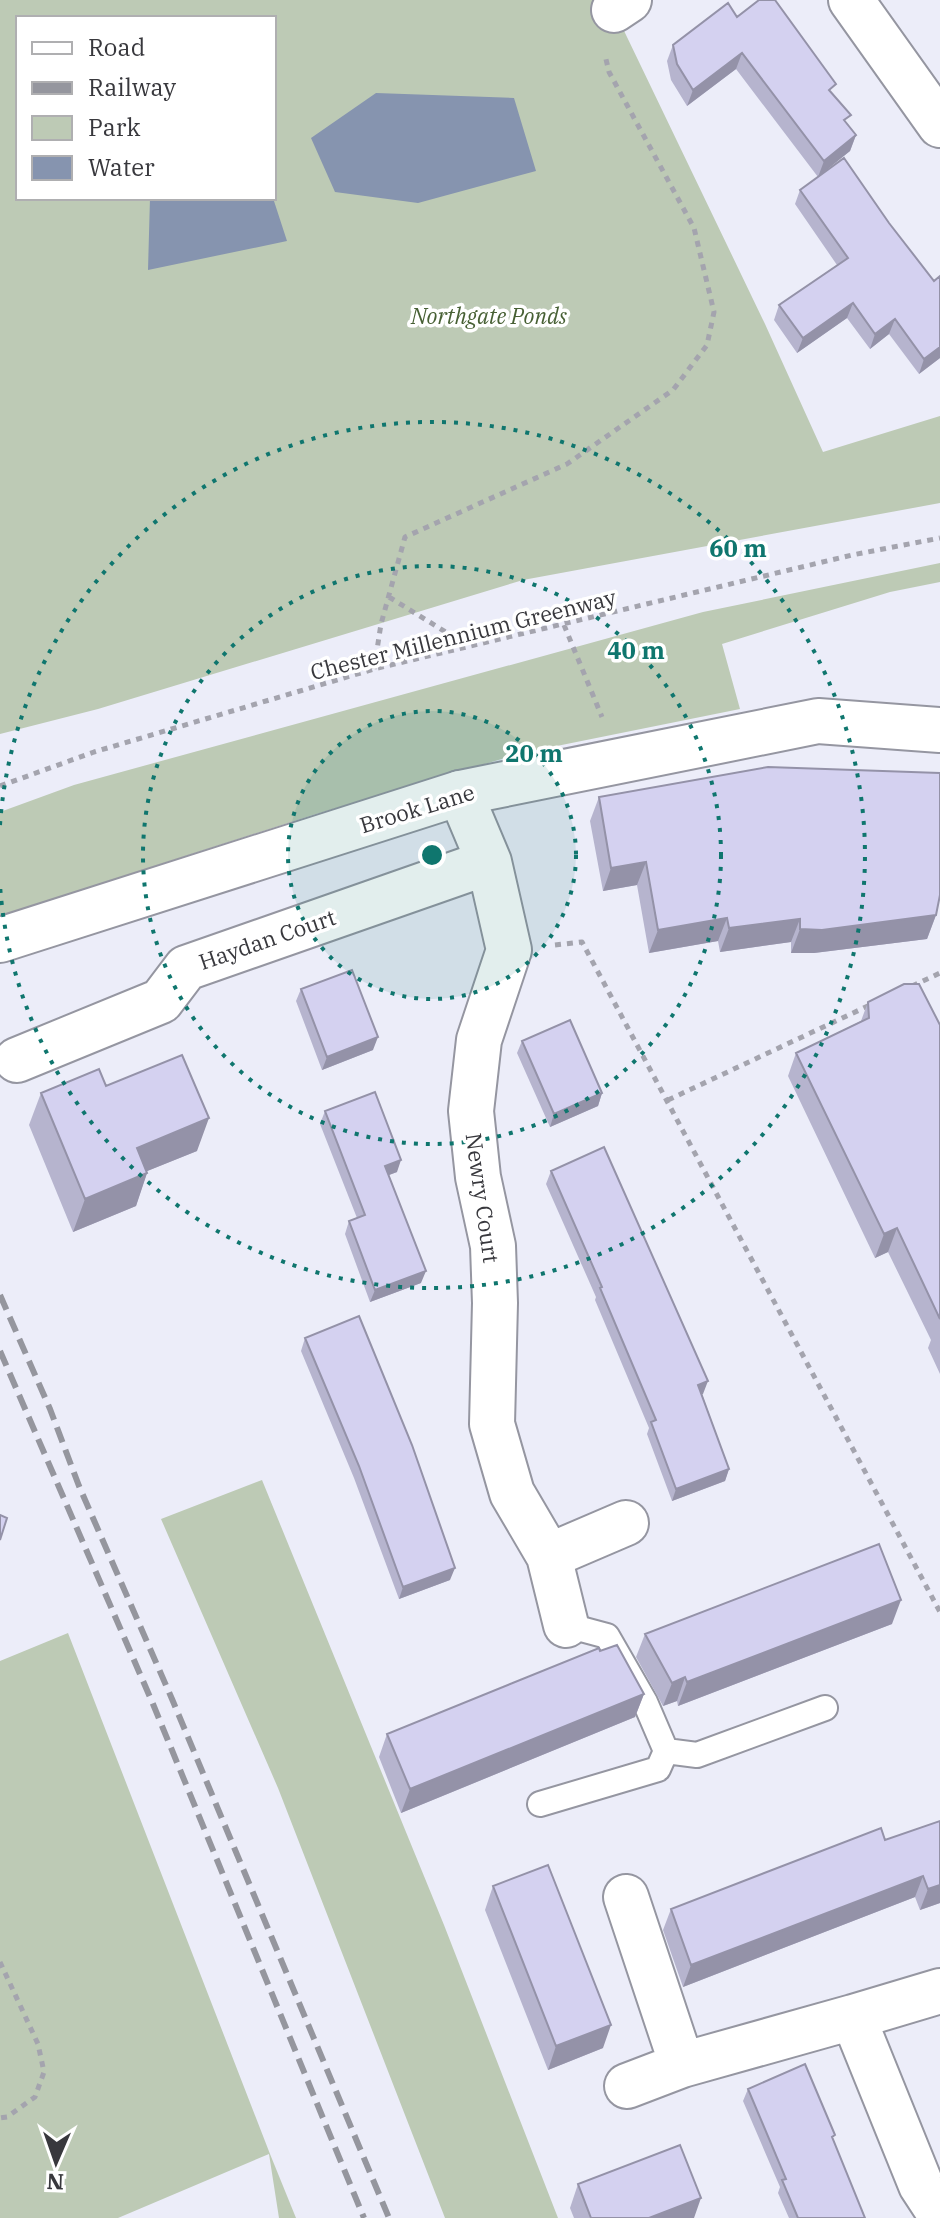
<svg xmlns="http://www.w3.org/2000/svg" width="940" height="2218" viewBox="0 0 940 2218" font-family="'IBM Plex Serif',serif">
<rect width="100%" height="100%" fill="#ecedf9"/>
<path fill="#bdcab5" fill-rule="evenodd" d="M0,0H612L614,10L765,324L823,452L940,416V503L523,580L98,709L0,734ZM18,18H274V198H18Z
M940,563V582L890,592L722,644L740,709L522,753L316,814L0,916V812L74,785L703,612Z
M262,1480L444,1925L558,2218H445L278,1788L161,1519Z
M68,1633L270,2154L296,2218H279L269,2154L118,2218H0V1661Z"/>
<path fill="#8694af" d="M376,93L514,98L536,171L418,203L335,192L311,138Z
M150,198H273L287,241L148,270Z"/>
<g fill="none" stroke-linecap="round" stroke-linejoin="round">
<g stroke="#9596a1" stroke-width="28">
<path id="lane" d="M666,1751L697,1755L825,1708
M540,1804L658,1769L666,1751L645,1702L607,1636L566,1625"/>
</g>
<g stroke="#9596a1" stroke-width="48">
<path id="street" d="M851,0L940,125
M614,10L629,0
M460,793L489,862L509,950L479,1040L471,1111L478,1177L493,1246L495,1303L492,1424L512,1493L549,1556L566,1625
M17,1060L161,1001L186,968L489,862
M549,1556L626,1523
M626,1897L682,2065
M940,1991L853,2017L921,2185L940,2214
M627,2086L682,2065L853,2017"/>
</g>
<g stroke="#9596a1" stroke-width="48">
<path id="secondary" d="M0,940L460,793L818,721L940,730"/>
</g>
<path stroke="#a4a4ae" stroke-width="5" stroke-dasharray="6 6" stroke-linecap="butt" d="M389,597L470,647
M564,625L602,717
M374,669L381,624L405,537L567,464L673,390L707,345L714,312L694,228L609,72L605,55
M0,786L94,752L374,669L852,555L940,538
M555,945L582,942L940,1612
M912,986L940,973
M668,1100L870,1005
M0,1962L38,2044L44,2072L35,2097L7,2117L0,2118"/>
<use href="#lane" stroke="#fff" stroke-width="24"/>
<use href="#street" stroke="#fff" stroke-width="44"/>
<use href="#secondary" stroke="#fff" stroke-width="44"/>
<path stroke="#95969e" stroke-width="6" stroke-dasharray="16 8" stroke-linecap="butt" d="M0,1295L50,1409L79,1486L172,1699L389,2218
M0,1351L153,1704L364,2218"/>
</g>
<path fill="#b6b4ce" d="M737,17L847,124L856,135L850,151L818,176L940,358L919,374L889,334L870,349L847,318L797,353L774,320L779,305L837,265L795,204L800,190L818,177L736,69L687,106L671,80L667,61L673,45Z
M599,797L936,915L927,939L814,953H791V942L720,952L718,941L649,953L637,885L603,891L590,821Z
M301,989L373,1050L322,1070L296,1001Z
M868,1002L940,1025V1374L928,1348L931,1340L888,1252L875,1258L788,1076L796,1053L861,1021Z
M522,1041L602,1093L598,1106L550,1127L517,1053Z
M106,1086L197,1151L147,1171V1173L136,1206L73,1232L29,1125L41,1093Z
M325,1111L397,1172L389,1175L421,1283L370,1302L345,1234L349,1221L357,1218L320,1124Z
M551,1171L703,1394H702L729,1469L725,1481L672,1501L647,1434L649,1428L595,1300L596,1297L546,1184Z
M305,1338L450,1580L399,1599L354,1478L301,1351Z
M892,1624L678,1706L677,1701L663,1706L636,1657L645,1634Z
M644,1694L635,1717L401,1813L379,1757L387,1734Z
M940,1821V1903L920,1910L915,1897L683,1987L663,1930L671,1909L885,1840Z
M493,1886L603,2048L548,2070L485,1910Z
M748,2089L833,2140L865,2218H789L778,2193L780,2187L743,2101Z
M578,2184L694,2218H574L570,2208Z"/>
<path fill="#9492a8" d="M742,53L736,69L687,106L693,90Z
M856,135L850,151L818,177L824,161Z
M853,303L847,318L797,353L803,338Z
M895,319L889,334L870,349L875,334Z
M940,347V358L919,374L924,359Z
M646,862L637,885L603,891L611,868Z
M936,915L927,939L814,953H791L800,929Z
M727,918L718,941L649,953L658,930Z
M800,919L791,942L720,952L729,928Z
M378,1037L373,1050L322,1070L327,1057Z
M602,1093L598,1106L550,1127L554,1114Z
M209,1118L197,1151L125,1180L137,1148Z
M401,1160L397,1172L381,1178L385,1166Z
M147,1173L136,1206L73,1232L85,1199Z
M897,1228L888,1252L875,1258L884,1234Z
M426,1271L421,1283L370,1302L375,1290Z
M708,1381L703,1394L694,1397L698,1385Z
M729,1469L725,1481L672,1501L676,1489Z
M455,1568L450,1580L399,1599L403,1587Z
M901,1600L892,1624L678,1706L687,1682Z
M685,1677L677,1701L663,1706L672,1683Z
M644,1694L635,1717L401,1813L410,1789Z
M923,1876L915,1897L683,1987L691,1965Z
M940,1885V1903L920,1910L928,1889Z
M611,2025L603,2048L548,2070L556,2046Z
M701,2198L694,2218H649Z"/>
<path fill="#d4d1f0" stroke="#9492a8" stroke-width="2" d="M759,0H775L836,84L829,90L851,115L844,120L856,135L824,161L742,53L693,90L677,64L673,45L728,3L737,17Z
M844,158L889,223L934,281L940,276V347L924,359L895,319L875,334L853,303L803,338L779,305L848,258L800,190Z
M768,767L940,773V895L936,915L822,930L800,929V919L729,928L727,918L658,930L646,862L611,868L599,797Z
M352,970L378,1037L327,1057L301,989Z
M904,984H919L940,1025V1319L897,1228L884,1234L796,1053L869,1018L868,1002Z
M570,1020L602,1093L554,1114L522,1041Z
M182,1055L209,1118L137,1148L147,1173L85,1199L41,1093L99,1069L106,1086Z
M375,1092L401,1160L385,1166L426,1271L375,1290L349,1221L365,1215L325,1111Z
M604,1147L708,1381L698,1385L729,1469L676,1489L651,1422L656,1420L600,1288L602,1287L551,1171Z
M359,1316L412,1445L455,1568L403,1587L359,1466L305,1338Z
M0,1515L7,1518L0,1540Z
M879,1544L901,1600L687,1682L685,1677L672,1683L645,1634Z
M617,1645L644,1694L410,1789L387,1734L599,1648L600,1651Z
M940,1821V1885L928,1889L923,1876L691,1965L671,1909L881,1828L885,1840Z
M548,1865L611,2025L556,2046L493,1886Z
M805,2064L835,2135L832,2137L865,2218H798L782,2180L786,2179L748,2089Z
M680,2145L701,2198L649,2218H591L578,2184Z"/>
<circle cx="432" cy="855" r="144" fill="#0f766e" fill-opacity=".12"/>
<g fill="none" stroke="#0f766e" stroke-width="4" stroke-dasharray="4 8">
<circle cx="432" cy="855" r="144"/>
<circle cx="432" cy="855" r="289"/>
<path d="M0 825A433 433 0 1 1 0 885"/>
</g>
<g text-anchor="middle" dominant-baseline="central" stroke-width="7" stroke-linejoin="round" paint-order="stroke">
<g font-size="22" font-style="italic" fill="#476034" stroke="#fff">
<text x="489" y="315">Northgate Ponds</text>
</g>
<g font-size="22" fill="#38383d" stroke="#fff">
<text transform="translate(463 634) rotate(-14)">Chester Millennium Greenway</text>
<text transform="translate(417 808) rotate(-17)">Brook Lane</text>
<text transform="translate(267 939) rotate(-19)">Haydan Court</text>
<text transform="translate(483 1198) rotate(82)">Newry Court</text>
</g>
</g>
<circle cx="432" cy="855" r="12" fill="#0f766e" stroke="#fff" stroke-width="4"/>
<g font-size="24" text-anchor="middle" font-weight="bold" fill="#0f766e" stroke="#fff" stroke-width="7" stroke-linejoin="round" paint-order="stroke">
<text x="738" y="557">60 m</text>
<text x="636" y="659">40 m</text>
<text x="534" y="762">20 m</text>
</g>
<rect x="16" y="16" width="260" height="184" fill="#ffffff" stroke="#afafb1" stroke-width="2"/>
<rect x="32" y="42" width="40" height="12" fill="#ffffff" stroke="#afafb1" stroke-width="2"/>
<text x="88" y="56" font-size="24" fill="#38383d">Road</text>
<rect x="32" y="82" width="40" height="12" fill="#95969e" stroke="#afafb1" stroke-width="2"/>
<text x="88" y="96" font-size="24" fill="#38383d">Railway</text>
<rect x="32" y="116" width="40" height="24" fill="#bdcab5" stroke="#afafb1" stroke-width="2"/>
<text x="88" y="136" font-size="24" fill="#38383d">Park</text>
<rect x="32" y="156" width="40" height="24" fill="#8694af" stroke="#afafb1" stroke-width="2"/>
<text x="88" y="176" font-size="24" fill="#38383d">Water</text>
<g transform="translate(56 2162) rotate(182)" stroke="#ffffff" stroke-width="6" paint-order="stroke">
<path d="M0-6L14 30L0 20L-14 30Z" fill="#38383d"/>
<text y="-12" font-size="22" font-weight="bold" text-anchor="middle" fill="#38383d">N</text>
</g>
</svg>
